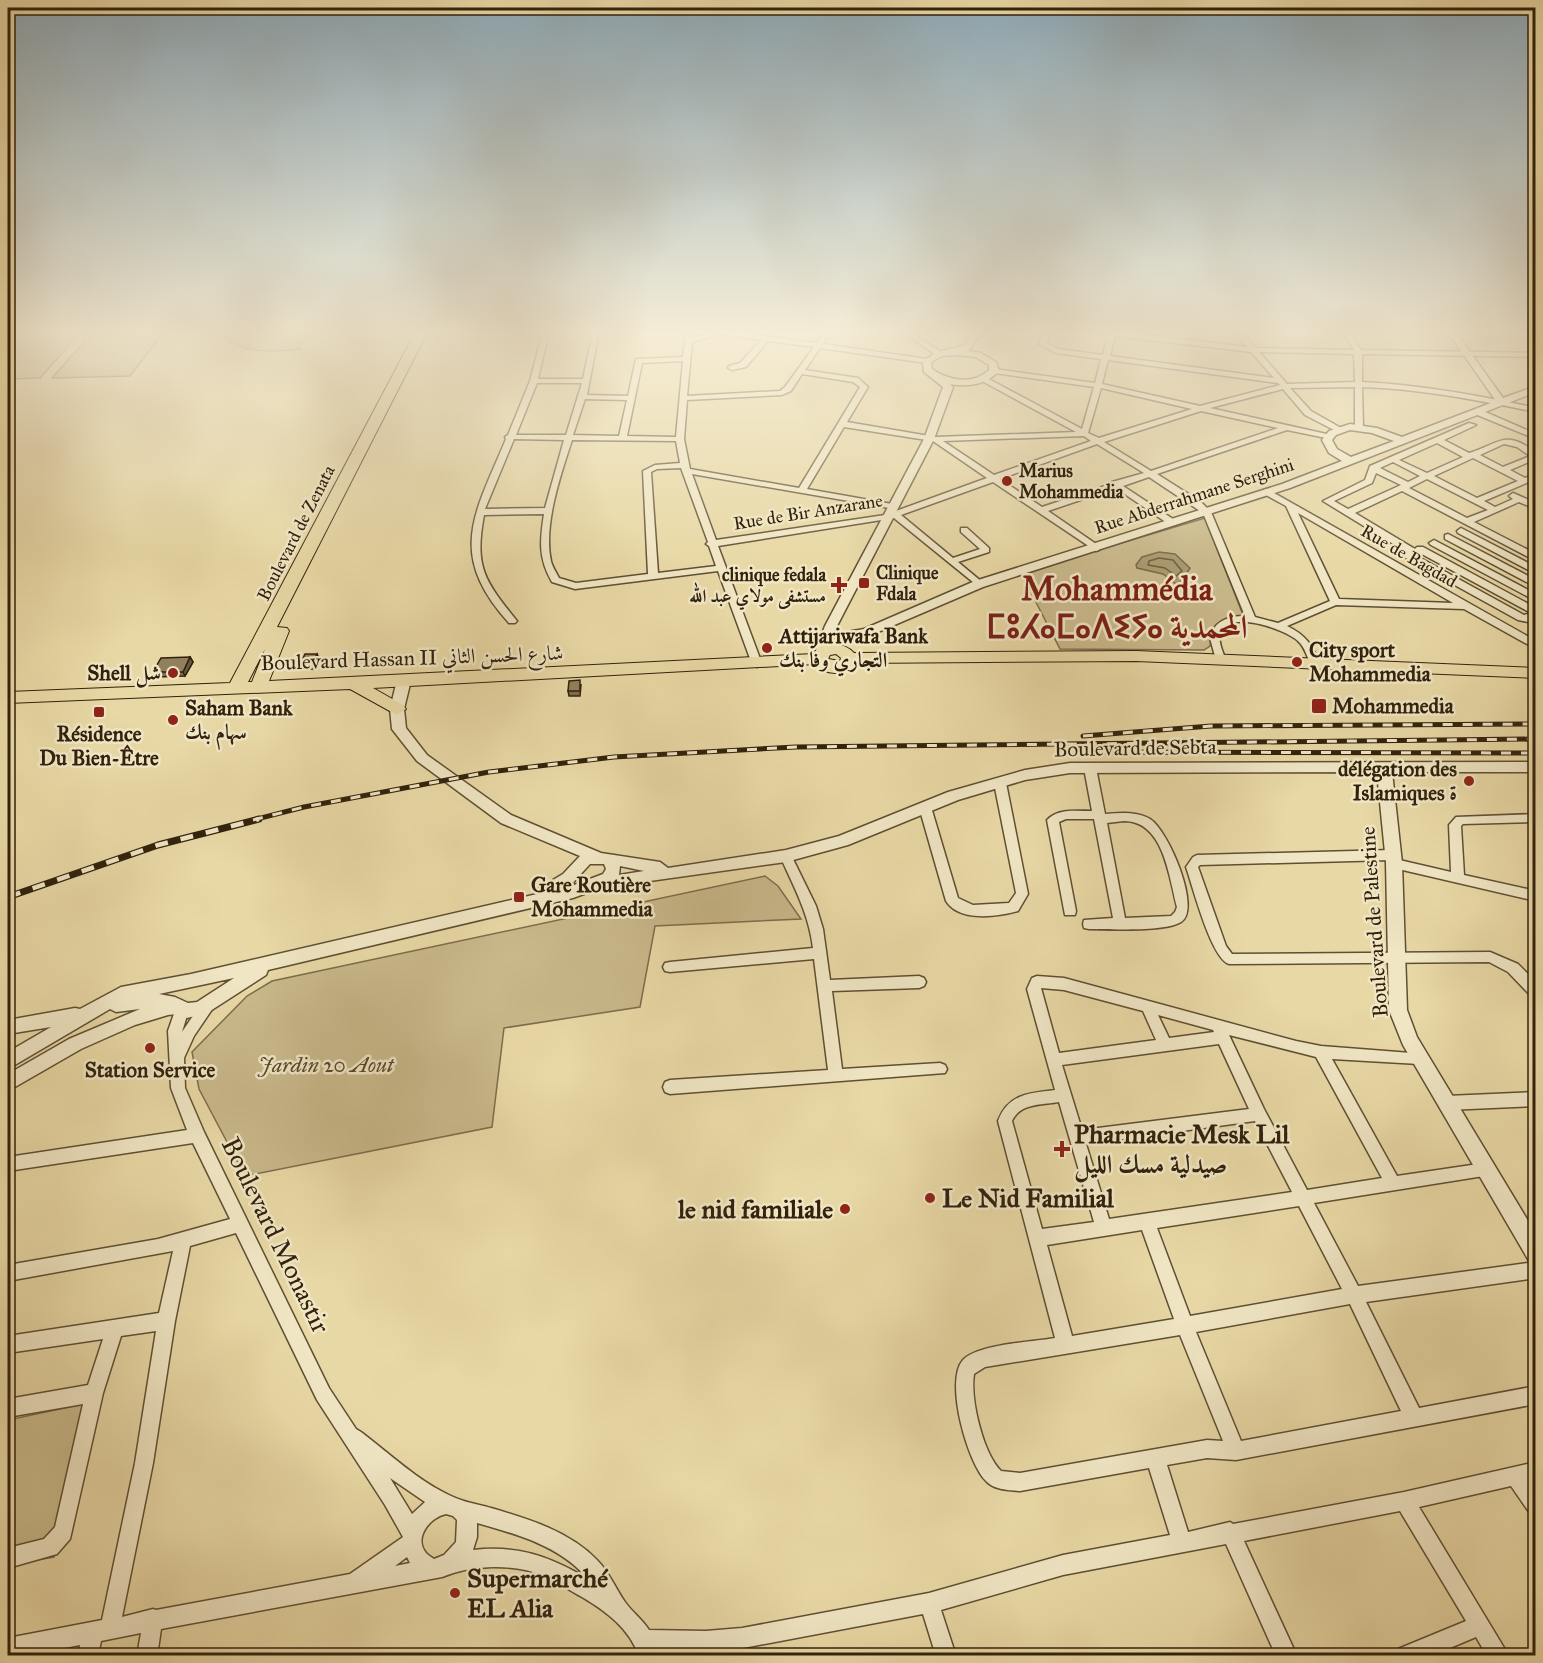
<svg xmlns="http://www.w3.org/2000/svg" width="1543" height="1663" viewBox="0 0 1543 1663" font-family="'IM FELL Great Primer',Amiri,'Noto Sans Tifinagh',serif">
<rect width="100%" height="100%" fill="#e8d8a5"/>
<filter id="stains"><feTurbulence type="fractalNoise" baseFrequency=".00333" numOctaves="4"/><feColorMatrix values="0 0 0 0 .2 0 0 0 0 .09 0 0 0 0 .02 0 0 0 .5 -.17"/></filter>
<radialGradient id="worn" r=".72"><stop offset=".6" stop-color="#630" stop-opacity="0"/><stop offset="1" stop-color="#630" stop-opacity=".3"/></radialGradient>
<path fill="#c9b98b" stroke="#7d6d4c" stroke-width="1.5" d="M82,331L40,378L8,379V337L12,333Z
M94,331H165L130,376L52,378Z
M223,331H329L299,343L300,349C281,352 229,355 223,331Z
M1205,518L1243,615C1224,620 1211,624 1210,646L1204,650L1060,649L1021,573Z
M765,876L778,886L801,919L655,926L640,1007L504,1028L492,1127L245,1176L199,1089L192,1052L247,996L272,981Z
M88,1403L54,1557L8,1565V1420Z"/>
<path fill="#aa9a71" stroke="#7a6a49" stroke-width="1.5" d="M1159,552L1175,554L1190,568L1181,582L1183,585L1176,584L1163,574L1137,568L1136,565L1142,557Z"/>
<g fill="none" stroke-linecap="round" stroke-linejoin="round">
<path stroke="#6e5e3f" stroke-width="1.5" d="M1159,558L1173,560L1182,571L1176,576L1165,568L1148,565L1149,561Z"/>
<g stroke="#5f4f33" stroke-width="3">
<path id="minor" d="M543,331H549L538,379H583L593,331H599L587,395L628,396L636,359L683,357L686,331H692V338L710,333L709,331H726L817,343L826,331H832L823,344L927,359L931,361L927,363L820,348L805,370L858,378L868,387L847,422L935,437L1076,432L982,381L981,379L985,377L1082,429L1094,387L994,373L990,371L994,369L1095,383L1101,359L1056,353L1039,344L1044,331H1050L1047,343L1058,349L1103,355L1108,335L1091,331H1116L1247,347L1234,331H1241L1255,348L1354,350L1343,331H1349L1361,350L1536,353V357L1362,354V382C1421,385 1478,395 1536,408V412C1478,400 1421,389 1362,387L1363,428L1359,430L1355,428V387L1290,388L1311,411L1341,428V432H1338L1305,415L1283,389L1210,408L1331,435V439L1287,430L1157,474L1201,502L1211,512L1255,617L1278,623L1330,601L1286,506L1264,494V490L1267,489L1536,641V649L1464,609L1336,605L1287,626C1306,635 1312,645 1320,663L1319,665H1311C1307,657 1305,647 1298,641C1285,629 1226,608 1220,635C1218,642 1223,652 1225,658L1224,660H1216L1210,638C1214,621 1228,616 1245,616L1203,513L1149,477L1123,486L1176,521V525H1170L1116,488L1048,511L1099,546V550L1096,551L993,482L901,515L953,558L980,549L961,532V528H967L989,548V552L958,562L982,582V586L979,587L894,518L718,546L762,664L757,667L752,664L718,571L575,589L552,582C538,558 540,540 544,514L484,515C474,568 485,581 517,621L515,623H509C446,553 475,514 506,439L505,437L508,435L530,381ZM719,334L761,340L740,363L729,366L728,368L732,370L746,367L768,341L814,347L785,387L780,391L687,396L692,342ZM1115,336L1251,352L1274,378L1110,356ZM1259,352L1354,354L1355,382L1287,384ZM1108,360L1278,383L1280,385L1200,406L1102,384ZM683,361L676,437L627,436L642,363ZM802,374L853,382L860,387L799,488L690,469L684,439L687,400L782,395L791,391ZM537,383H582L566,435H516ZM1101,388L1192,409L1099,438L1088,433ZM585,399L627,400L619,436L573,435ZM1201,411L1278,428L1151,471L1104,442ZM844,427L933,441L987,478L885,515L716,540L692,474L895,509L896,507L892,504L807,489ZM1084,436L1091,441L994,475L943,441ZM514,439L564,440L545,508L485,509ZM572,440L676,441L680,463L655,465L643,471L648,574L576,583L559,578C556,572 552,566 551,561C543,525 561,474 572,440ZM1097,444L1144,473L1112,482L1111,484L1042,507L1000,479ZM681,468L708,542L706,544L709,546L716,566L658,573L651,472L657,469ZM1298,513L1453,603L1339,599Z
M902,331H910L944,354L937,356Z
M1475,410H1481L1536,434V439L1475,414Z
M1469,423L1476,425L1444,440L1469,453C1500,444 1503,429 1536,452V459L1510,470L1525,478L1536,474V479L1484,501L1495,507L1513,499L1509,496L1513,493L1536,503V509L1519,502L1474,522L1536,554V561L1402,491L1355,513L1415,549L1417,547H1423L1536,608V619L1528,622L1518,620L1404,557V553H1408L1323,501L1365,480L1370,466ZM1437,443L1463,457L1427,473L1399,460ZM1504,444L1517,447L1530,456L1503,467L1480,455ZM1473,458L1518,481L1477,498L1434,476ZM1393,462L1420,476L1408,482L1380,468ZM1376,473L1401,485L1348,509L1334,501L1372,483ZM1427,479L1488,510L1467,518L1409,488ZM1418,552L1531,613L1524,615L1413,554Z
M1461,528L1536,567V574L1458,533L1457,531Z
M1448,534L1536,580V587L1445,539V535Z
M1434,540L1536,594V601L1431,545L1429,543Z
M1090,764L1096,768L1105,814C1120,813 1136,811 1150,819C1168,830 1202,909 1181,922C1166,932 1109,929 1089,929L1084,928L1083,924L1084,920L1113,918L1094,819H1066L1059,822L1076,911L1075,915H1065L1047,820C1058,808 1077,811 1092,811L1084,768ZM1124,821C1164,821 1169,877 1177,907L1175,912L1171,916L1125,918L1107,823Z
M1000,779L1006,783L1028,894L1018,911C997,917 959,922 946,901L919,807L925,803L931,807L958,898L973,905L1009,903L1016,893L994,783Z
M1536,814V822L1463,824L1461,826L1464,875L1536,891V901L1394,868L1390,866L1388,863L1390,860L1200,865L1198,867L1226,946L1232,954L1490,952L1518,964L1536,982V997L1531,996L1508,972L1489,962L1229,964C1211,958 1193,887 1186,867L1193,857L1197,855L1392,850L1396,852L1398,855L1395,859L1451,872L1449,825L1456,817Z
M786,851L790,853L816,906L823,929L830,980L919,976L924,978L926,982L924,986L919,988L832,991L842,1069L940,1063L945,1065L947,1069L945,1073L670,1094L665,1092L663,1087L665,1082L670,1080L828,1070L814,959L670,972L665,971L663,967L665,963L670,962L813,948C809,914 794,887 780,856L782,853Z
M1037,976L1064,978L1296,1041L1321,1046L1424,1054L1426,1058L1424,1062L1419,1064L1332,1059L1397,1176L1485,1163L1490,1165L1493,1170L1490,1175L1314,1203L1358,1286L1536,1262V1278L1366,1302L1419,1408L1536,1386V1404L1236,1460L1207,1458L1167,1465L1188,1532L1230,1522L1233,1524L1404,1492L1536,1462V1480L1530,1482L1536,1489V1514L1529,1512L1511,1486L1419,1507L1509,1656H1487L1476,1637L1431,1656H1395L1398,1649L1466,1621L1400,1511L1244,1541L1297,1656H1276L1226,1544L1063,1575L941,1610L956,1656H936L923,1614L743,1648L729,1656H697L699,1651L657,1650L659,1656H639C629,1628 607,1612 582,1597C569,1590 556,1581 542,1575C511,1563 471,1565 442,1577L161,1629L157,1656H137L141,1633L101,1641L98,1656H78L80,1645L22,1656H8V1638L102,1620L135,1463L156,1331L121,1336L103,1393L70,1539L57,1554L8,1568V1548L44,1539L55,1527L83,1404L8,1417V1399L88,1385L103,1339L8,1353V1336L159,1313L173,1251L8,1281V1265L158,1239L230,1219L193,1143L8,1171V1157L187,1130L171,1088L168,1031L177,1005L182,1003L187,1005L189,1009L182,1032L203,1001L208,999L213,1001L215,1005L194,1036L184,1058L185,1088L204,1132L329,1388L356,1429L361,1432C390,1454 418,1481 451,1496C463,1502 477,1504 491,1508C528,1519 569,1531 597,1560C610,1573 615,1588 625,1602C632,1612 642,1619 649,1630L706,1631L742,1628L929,1593L1063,1555L1170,1535L1149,1468L1020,1491C1008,1490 994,1490 986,1481C968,1464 944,1381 963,1360C978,1344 1033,1342 1055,1338L998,1121C1008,1094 1029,1093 1055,1090L1027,989L1032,978ZM1041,988L1064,990L1143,1011L1156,1040L1059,1053ZM1158,1015L1213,1030L1214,1032L1169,1038ZM1229,1035L1316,1057L1382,1178L1307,1190L1264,1109ZM1219,1044L1249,1109L1082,1130L1062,1065ZM1059,1102L1094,1222L1042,1229L1012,1121C1020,1103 1042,1105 1059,1102ZM1255,1121L1292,1192L1109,1219L1086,1144ZM1299,1206L1342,1289L1190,1316L1157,1228ZM1142,1230L1174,1319L1072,1336L1047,1245ZM236,1233L317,1400L385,1505L403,1537L350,1574L156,1610L153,1609L122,1617L153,1463L175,1321L190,1246ZM1350,1304L1401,1411L1241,1441L1196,1332ZM1180,1335L1223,1441L1207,1440L1020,1473L1001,1471C983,1453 970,1399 974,1374L985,1367ZM390,1478L425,1502L412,1514ZM446,1514L453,1516L457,1520L456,1542L444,1555L434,1559C431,1557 428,1555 426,1553C413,1537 431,1517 446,1514ZM477,1523C516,1534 560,1546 587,1578C548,1556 519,1545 473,1550L477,1537ZM407,1557L410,1563L395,1566Z
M1536,1092V1106L1447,1110L1442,1108L1440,1103L1442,1098L1447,1096Z"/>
</g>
<g stroke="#5f4f33" stroke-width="3">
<path id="tertiary" d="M975,331H983L968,351L981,353L996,362L999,371C986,385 968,387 950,384L953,387L934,439L837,626L827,653L821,657L817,656L815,653L825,626L924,439L943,387L924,372L923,361L937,352L964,346ZM957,355L976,357L989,365V370C973,385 949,381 932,369L931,362L942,356Z
M1447,331H1455L1503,398L1536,386V392L1290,488L983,587L871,635L840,641L834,637L836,634L864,629L975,581L1282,484L1342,461L1329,453L1322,440L1329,431L1350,424L1377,428L1402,437L1496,401ZM1350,430L1372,433L1394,441L1351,457L1337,449L1332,440L1336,435Z
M404,676L411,680L404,709L406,728L427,755L511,815L601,853L660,862L668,868L786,850L839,836L948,792L1025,770L1070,763L1536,762V772H1392L1402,863L1407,1010L1417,1037L1536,1234V1264L1529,1261L1403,1045L1389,1010L1386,863L1377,772L1070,773L1025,780L958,800L848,845L786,862L600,888L573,898L268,970L266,975L207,1013L187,1018L177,1014L168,1015L135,1025L81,1049L8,1091V1074L69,1039L140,1009L116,1012L110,1009L8,1069V1052L51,1027L8,1034V1020L75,1008L80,1009L121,987L191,974L537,894L538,889L563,874L580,856L501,823L417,761L392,729L390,709L397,680ZM590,864H604L606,869L603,874L569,887ZM620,866L644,871L619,875ZM234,978L197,1002L188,1003L175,997L159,994Z"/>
</g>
<g stroke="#31210d" stroke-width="2">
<path id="primary" d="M416,331H428L277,627L287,628L289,631L269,681L814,654L818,647C831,643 844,642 854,653L1136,651L1536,668V678L1136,661L856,663C848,676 824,676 815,664L373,688L403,705L406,709L397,715L350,689L8,703V692L230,683ZM265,649L252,682H248ZM836,654L841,658L840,661L828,659L830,655Z"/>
</g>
<use href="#minor" fill="#f0e6c4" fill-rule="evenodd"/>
<use href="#tertiary" fill="#f0e6c4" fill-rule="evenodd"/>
<use href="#primary" fill="#e8d8a5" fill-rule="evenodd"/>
<g stroke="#31210d" stroke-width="5">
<path id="rail-far1" d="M1083,736L1211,726L1536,724
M1101,752L1536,753
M253,820L304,807L489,772L614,757L796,747L1536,739"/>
</g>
<g stroke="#31210d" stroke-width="7">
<path id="rail" d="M8,897L158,845L259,819"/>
</g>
<use href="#rail-far1" stroke="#f0e6c4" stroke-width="3" stroke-dasharray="10" stroke-linecap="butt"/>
<use href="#rail" stroke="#f0e6c4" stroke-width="4.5" stroke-dasharray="13" stroke-linecap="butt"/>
</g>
<path fill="#7c6e4f" stroke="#31210d" stroke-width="1.5" d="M317,654L319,659L314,669H302L300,664Z
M190,657L193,662L185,676L156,677L153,672Z
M581,685L580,696H569L568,691Z"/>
<path fill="#655a40" stroke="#31210d" stroke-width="1.5" d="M317,654L319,659L314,669L312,664Z
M190,657L193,662L185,676L183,672Z"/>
<path fill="#90805c" stroke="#31210d" stroke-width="1.5" d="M305,654H317L312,664H300Z
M190,657L183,672H153L161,658Z
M580,680V691H568L569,681Z"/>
<linearGradient id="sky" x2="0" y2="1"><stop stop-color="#8faab8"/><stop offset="0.59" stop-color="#f5edd6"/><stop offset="1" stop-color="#f5edd6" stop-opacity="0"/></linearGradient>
<rect width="1543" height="564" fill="url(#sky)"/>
<g fill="#8f2418" stroke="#f0e6c4" stroke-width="2">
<circle cx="1007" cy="481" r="6"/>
<rect x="858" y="577" width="12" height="12" rx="3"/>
<path d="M836 576h6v6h6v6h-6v6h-6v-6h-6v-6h6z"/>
<circle cx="767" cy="648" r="6"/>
<circle cx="1297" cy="662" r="6"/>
<circle cx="173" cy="673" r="6"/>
<rect x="1311" y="698" width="16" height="16" rx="3"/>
<rect x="93" y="706" width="12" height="12" rx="3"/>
<circle cx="173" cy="720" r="6"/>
<circle cx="1469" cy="781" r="6"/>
<rect x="513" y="891" width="12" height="12" rx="3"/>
<circle cx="150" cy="1048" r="6"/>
<path d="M1059 1140h6v6h6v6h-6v6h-6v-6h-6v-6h6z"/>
<circle cx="930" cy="1198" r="6"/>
<circle cx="845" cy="1209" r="6"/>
<circle cx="455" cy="1593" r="6"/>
</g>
<g text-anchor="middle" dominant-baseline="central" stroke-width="5" stroke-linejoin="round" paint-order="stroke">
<g font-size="18" font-weight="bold" fill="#31210d" stroke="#f0e6c4" text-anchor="start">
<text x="1019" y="471">Marius<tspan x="1019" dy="21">Mohammedia</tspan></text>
<text x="876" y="573">Clinique<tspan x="876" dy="21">Fdala</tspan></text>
<text x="826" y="575" text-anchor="end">clinique fedala<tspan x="826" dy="21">مستشفى مولاي عبد الله</tspan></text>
</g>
<g font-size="18" fill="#31210d" stroke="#f0e6c4">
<text transform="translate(1194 496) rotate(-18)">Rue Abderrahmane Serghini</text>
<text transform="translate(808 512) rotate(-9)">Rue de Bir Anzarane</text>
<text transform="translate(296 533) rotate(-63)">Boulevard de Zenata</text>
<text transform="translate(1409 556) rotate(30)">Rue de Bagdad</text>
</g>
<g font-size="21" font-weight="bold" fill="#31210d" stroke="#f0e6c4" text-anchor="start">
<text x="779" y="636">Attijariwafa Bank<tspan x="779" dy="24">التجاري وفا بنك</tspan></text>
<text x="1309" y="650">City sport<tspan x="1309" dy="24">Mohammedia</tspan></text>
<text x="161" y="673" text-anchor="end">Shell شل</text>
<text x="1332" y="706">Mohammedia</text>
<text x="185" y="708">Saham Bank<tspan x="185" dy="24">سهام بنك</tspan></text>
<text x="99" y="734" text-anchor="middle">Résidence<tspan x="99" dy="24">Du Bien-Être</tspan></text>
<text x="1457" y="769" text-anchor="end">délégation des<tspan x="1457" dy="24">Islamiques ة</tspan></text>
<text x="531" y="885">Gare Routière<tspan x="531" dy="24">Mohammedia</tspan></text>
<text x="150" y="1070" text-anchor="middle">Station Service</text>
</g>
<g font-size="21" fill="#31210d" stroke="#f0e6c4">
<text transform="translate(412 658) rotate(-2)">Boulevard Hassan II شارع الحسن الثاني</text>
<text transform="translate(1135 748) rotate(-1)">Boulevard de Sebta</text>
<text transform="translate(1374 922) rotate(-94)">Boulevard de Palestine</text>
</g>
<g font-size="21" font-style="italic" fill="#57472c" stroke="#f0e6c4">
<text x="326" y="1065">Jardin 20 Aout</text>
</g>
<g font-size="26" font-weight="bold" fill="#31210d" stroke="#f0e6c4" text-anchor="start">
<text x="1074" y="1134">Pharmacie Mesk Lil<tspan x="1074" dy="30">صيدلية مسك الليل</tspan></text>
<text x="942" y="1198">Le Nid Familial</text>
<text x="833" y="1209" text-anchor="end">le nid familiale</text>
<text x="467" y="1578">Supermarché<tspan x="467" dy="30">EL Alia</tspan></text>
</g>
<g font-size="26" fill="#31210d" stroke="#f0e6c4">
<text transform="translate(276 1235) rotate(64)">Boulevard Monastir</text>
</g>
<g font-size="33" font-weight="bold" fill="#7a1f14" stroke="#f0e6c4">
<text x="1117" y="589">Mohammédia<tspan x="1117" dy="38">ⵎⵓⵃⴰⵎⴰⴷⵉⵢⴰ المحمدية</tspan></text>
</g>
</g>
<rect width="1543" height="1663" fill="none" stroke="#e8d8a5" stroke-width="30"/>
<rect x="9" y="9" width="1525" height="1645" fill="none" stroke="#31210d" stroke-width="3"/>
<rect x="15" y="15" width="1513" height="1633" fill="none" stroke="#31210d" stroke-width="1.5"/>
<rect width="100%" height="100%" filter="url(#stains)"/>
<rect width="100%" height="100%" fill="url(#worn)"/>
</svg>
